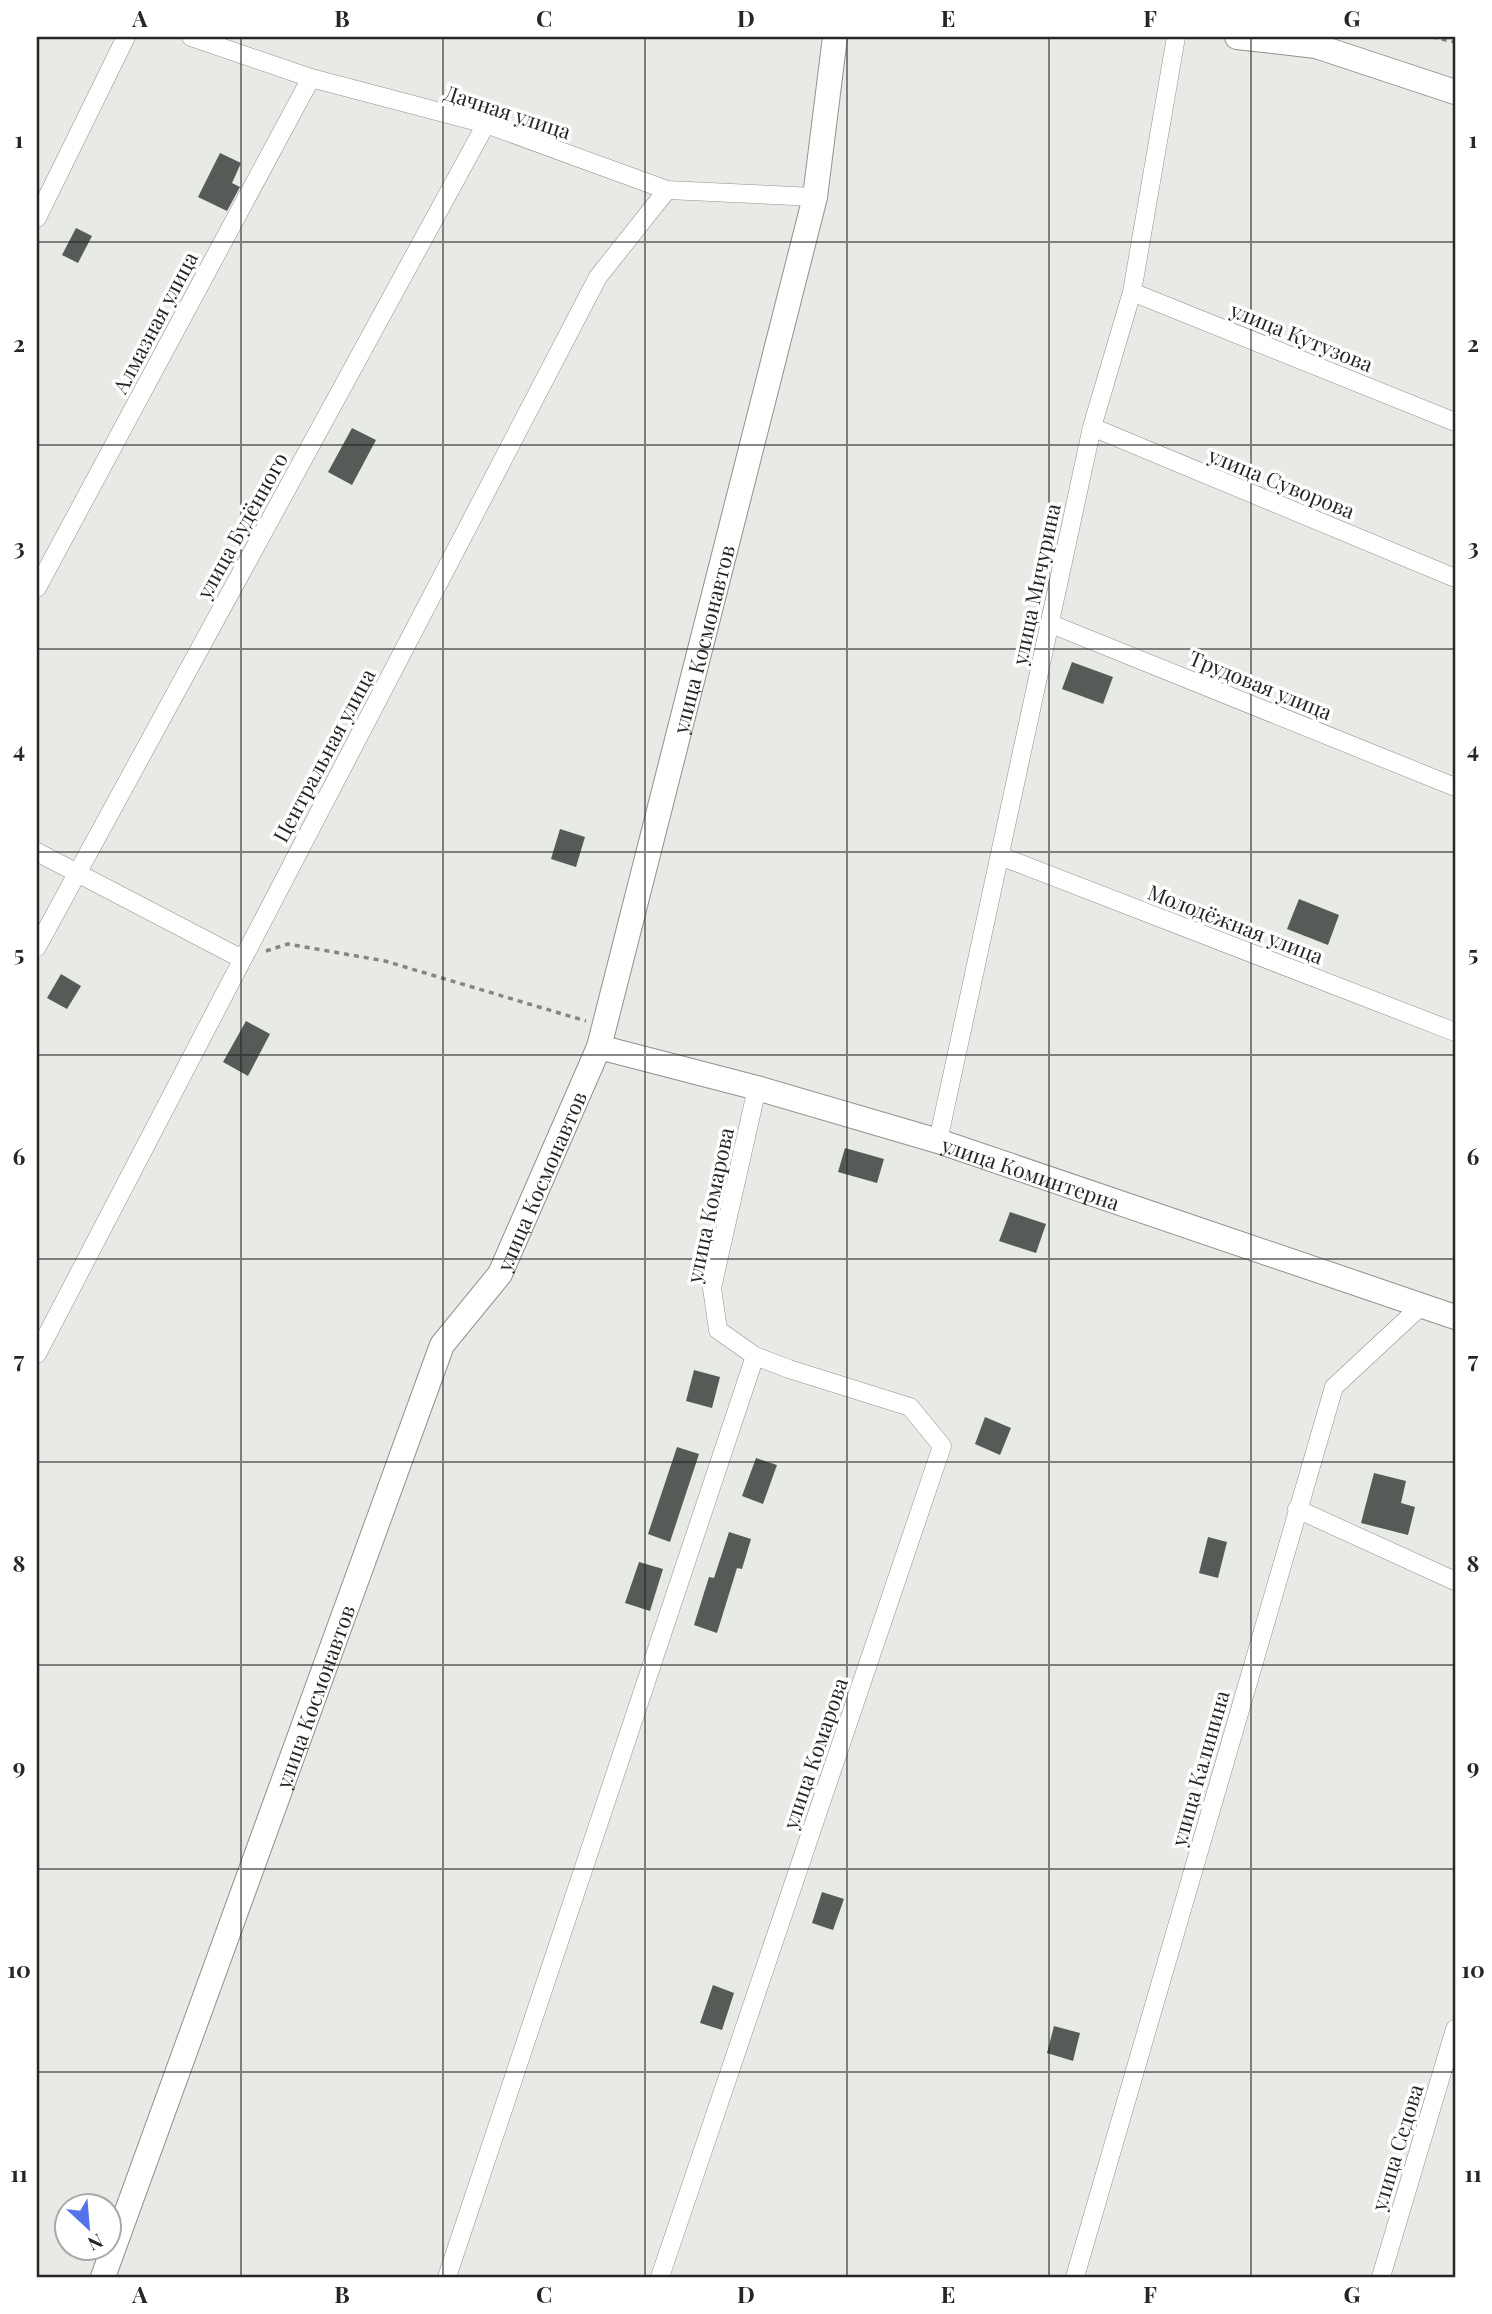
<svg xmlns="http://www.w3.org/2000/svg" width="1492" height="2314" viewBox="0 0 1492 2314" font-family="'Playfair Display',serif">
<rect width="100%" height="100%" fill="#e7eae5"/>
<path fill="#565b58" d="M220,153L241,163L232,183L240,187L227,211L198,197Z
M76,228L92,236L78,263L62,255Z
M352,428L376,440L352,485L328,472Z
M1072,662L1113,677L1103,704L1062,689Z
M560,829L585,837L576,867L551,859Z
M1299,899L1339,915L1328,945L1287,929Z
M61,974L81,986L67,1009L47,998Z
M246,1021L270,1034L248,1076L223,1062Z
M845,1148L884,1159L877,1183L838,1172Z
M1010,1212L1046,1224L1036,1253L999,1241Z
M694,1370L720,1377L712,1408L686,1401Z
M985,1417L1011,1428L1000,1455L975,1444Z
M677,1447L699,1454L670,1542L648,1534Z
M756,1458L777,1465L763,1504L742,1496Z
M1374,1473L1406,1481L1401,1503L1415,1507L1408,1535L1361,1523Z
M729,1532L751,1539L742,1569L737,1568L717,1633L694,1625L709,1577L714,1578Z
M1208,1537L1227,1542L1218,1578L1199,1573Z
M639,1562L663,1569L650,1611L625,1603Z
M822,1892L844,1899L833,1930L812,1923Z
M713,1985L734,1993L722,2030L700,2023Z
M1054,2026L1080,2033L1073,2061L1047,2053Z"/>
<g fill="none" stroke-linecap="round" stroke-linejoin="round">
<g stroke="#8f928d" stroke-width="19">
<path id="street" d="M191,37L311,78L486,124L667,190L815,197
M37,218L126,37
M1132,292L1455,422
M1092,427L1455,578
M37,588L311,78
M1051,624L1455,787
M37,852L242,959
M1000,856L1455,1032
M37,947L486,124
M938,1141L1092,427L1132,292L1176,37
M37,1354L598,277L667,190
M1297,1509L1455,1581
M447,2277L755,1356
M660,2277L942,1446L910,1407L789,1369L755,1356L718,1330L712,1288L757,1088
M1075,2277L1334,1387L1421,1306
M1381,2277L1455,2029"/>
</g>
<g stroke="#8f928d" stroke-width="26">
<g id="secondary">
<path d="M1237,37L1316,46L1455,92"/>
<path id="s1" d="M599,1047L757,1088L938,1141L1455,1317"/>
<path id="s2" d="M103,2277L442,1345L500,1274L599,1047L815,197L835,37"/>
</g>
</g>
<path stroke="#838682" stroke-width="3.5" stroke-dasharray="5 5" stroke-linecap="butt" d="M1432,37L1455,42
M266,951L288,944L385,961L586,1021"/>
<use href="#street" stroke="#fff" stroke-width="18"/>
<use href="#secondary" stroke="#fff" stroke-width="24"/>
</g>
<path fill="none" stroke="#252725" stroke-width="2" stroke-opacity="0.55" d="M241,37V2277M443,37V2277M645,37V2277M847,37V2277M1049,37V2277M1251,37V2277M37,242H1455M37,445H1455M37,649H1455M37,852H1455M37,1055H1455M37,1259H1455M37,1462H1455M37,1665H1455M37,1869H1455M37,2072H1455"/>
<g text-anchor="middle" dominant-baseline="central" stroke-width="7" stroke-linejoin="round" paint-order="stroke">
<g font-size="21" fill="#252725" stroke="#fff">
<text transform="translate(508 111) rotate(18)">Дачная улица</text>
<text transform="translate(154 322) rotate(-62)">Алмазная улица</text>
<text transform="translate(1302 336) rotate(22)">улица Кутузова</text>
<text transform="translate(1282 482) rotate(22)">улица Суворова</text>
<text transform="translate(241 525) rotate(-61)">улица Будённого</text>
<text transform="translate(1035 584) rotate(-78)">улица Мичурина</text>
<text stroke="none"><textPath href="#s2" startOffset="1752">улица Космонавтов</textPath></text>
<text transform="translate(1261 684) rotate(22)">Трудовая улица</text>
<text transform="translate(323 755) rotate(-62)">Центральная улица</text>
<text transform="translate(1236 923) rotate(21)">Молодёжная улица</text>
<text stroke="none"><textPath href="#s1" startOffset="450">улица Коминтерна</textPath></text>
<text stroke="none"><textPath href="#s2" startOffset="1185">улица Космонавтов</textPath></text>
<text transform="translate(709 1205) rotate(-78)">улица Комарова</text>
<text stroke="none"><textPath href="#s2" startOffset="618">улица Космонавтов</textPath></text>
<text transform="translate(814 1753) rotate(-71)">улица Комарова</text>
<text transform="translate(1199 1768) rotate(-74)">улица Калинина</text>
<text transform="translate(1396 2147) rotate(-73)">улица Седова</text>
</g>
</g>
<rect width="1492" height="2314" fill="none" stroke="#ffffff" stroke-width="77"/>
<g transform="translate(88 2227) rotate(154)"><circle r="33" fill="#ffffff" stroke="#a8a9a8" stroke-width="2"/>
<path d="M0-5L12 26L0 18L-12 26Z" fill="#5573e9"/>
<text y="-10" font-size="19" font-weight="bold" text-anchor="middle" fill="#252725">N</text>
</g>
<rect x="38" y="38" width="1416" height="2238" fill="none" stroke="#252725" stroke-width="2.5"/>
<g font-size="23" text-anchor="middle" font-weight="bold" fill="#252725">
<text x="140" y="27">A</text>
<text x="342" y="27">B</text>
<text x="544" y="27">C</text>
<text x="746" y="27">D</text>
<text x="948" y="27">E</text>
<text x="1150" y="27">F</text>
<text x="1352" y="27">G</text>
<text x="19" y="148">1</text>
<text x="1473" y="148">1</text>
<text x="19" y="352">2</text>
<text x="1473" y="352">2</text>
<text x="19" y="555">3</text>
<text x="1473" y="555">3</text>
<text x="19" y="758">4</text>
<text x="1473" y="758">4</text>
<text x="19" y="962">5</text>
<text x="1473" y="962">5</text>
<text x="19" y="1165">6</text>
<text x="1473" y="1165">6</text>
<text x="19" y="1368">7</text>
<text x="1473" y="1368">7</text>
<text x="19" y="1572">8</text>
<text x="1473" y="1572">8</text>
<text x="19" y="1775">9</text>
<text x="1473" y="1775">9</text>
<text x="19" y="1978">10</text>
<text x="1473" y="1978">10</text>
<text x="19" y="2182">11</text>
<text x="1473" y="2182">11</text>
<text x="140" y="2303">A</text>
<text x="342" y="2303">B</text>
<text x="544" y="2303">C</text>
<text x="746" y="2303">D</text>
<text x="948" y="2303">E</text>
<text x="1150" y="2303">F</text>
<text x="1352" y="2303">G</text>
</g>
</svg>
